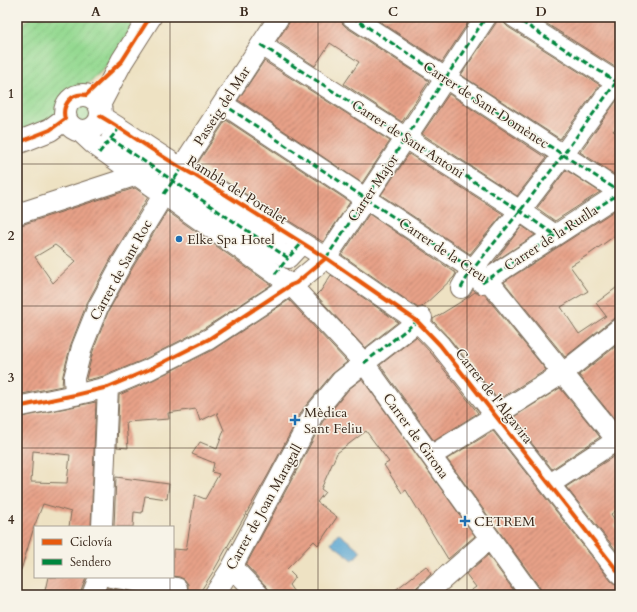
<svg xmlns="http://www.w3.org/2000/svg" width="637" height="612" viewBox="0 0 637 612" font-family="Cardo,serif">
<defs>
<pattern id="garden-furrows" width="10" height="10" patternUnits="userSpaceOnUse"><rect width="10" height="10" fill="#94d991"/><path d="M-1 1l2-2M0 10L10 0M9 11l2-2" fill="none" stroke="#80ba7d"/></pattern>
<pattern id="building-hatch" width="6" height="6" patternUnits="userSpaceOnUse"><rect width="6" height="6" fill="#e7a188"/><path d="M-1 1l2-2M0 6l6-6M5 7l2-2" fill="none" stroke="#bc836f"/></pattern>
</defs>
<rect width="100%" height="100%" fill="#f7f3e8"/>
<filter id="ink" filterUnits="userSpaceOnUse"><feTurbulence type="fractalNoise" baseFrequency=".025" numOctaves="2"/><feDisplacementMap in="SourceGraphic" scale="8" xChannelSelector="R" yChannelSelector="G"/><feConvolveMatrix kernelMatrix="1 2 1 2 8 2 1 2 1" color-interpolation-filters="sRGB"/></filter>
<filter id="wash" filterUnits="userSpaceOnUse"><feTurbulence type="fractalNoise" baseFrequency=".012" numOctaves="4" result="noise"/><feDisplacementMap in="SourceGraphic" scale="16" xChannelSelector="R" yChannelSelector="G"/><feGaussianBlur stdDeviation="0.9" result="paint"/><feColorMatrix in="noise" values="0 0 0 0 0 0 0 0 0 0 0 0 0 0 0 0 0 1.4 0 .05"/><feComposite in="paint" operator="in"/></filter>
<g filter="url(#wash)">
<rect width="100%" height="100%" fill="#eee2c3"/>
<path fill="url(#garden-furrows)" stroke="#688258" d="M30,17H142L118,55L85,87C66,87 57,100 57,117L17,137V30Z
M72 113a10 10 0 1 1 20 0a10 10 0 1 1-20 0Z"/>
<path fill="#57a4d0" stroke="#496777" d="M338,533L361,551L353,560L331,543Z"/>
<g id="blocks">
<path fill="url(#building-hatch)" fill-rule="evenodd" d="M290,17H341L342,23L346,27L429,81L402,122L344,84L359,62L330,43L315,66L277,41L289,23Z
M373,17H472L442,62Z
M497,17H503L504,23L508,27L600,85L560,139L461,75L496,23Z
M536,17H620V66L615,67Z
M264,61L390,141L362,183L238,100Z
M449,94L546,158L517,196L422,134Z
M620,96V123L613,131L620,135V178L580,152Z
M226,120L350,202L323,242L197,164Z
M409,154L503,214L470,254L381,195Z
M566,170L600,192L555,221L537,208Z
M135,188L148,197L113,255L87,303L71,344L63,375L62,386L17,395V225H21ZM55,245L76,261L53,283L35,257Z
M620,207V232L591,253L570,266L588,291L561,307L579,334L606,316L596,303L620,285V317L613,319L565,357L504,282Z
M167,211L271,285L203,329L143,360L104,376L87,380L86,379L93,351L108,312L133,267Z
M369,214L456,273L454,277L422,307L418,308L342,255Z
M522,226L535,235L494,262Z
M331,275L398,322L365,348L316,295L320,291V292Z
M475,292L477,293L484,294L546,370L498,400L449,338L433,321V319L467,298Z
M289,300L347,362L332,374L303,409L268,475L213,572L198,595H186L188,589V584L184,579L179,577L173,576V549L186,550L195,495L205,499L219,474L212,472L214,463L192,454L200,442L217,449L224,430L217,413L200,421L196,409L168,413L169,419L126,422L128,448L117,447L119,395L153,380L214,349Z
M416,337L431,353L478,413L434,441L380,365Z
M620,343V426L579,375Z
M362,379L475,536L448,559L406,490L402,493L384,465L389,462L366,431L337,453L321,489L325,492L317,502L337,517L318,545L314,541L287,569L295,577L289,585L296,595H272L267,587L246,565L323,421L349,389Z
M560,388L600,437L552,469L512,418Z
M96,402L91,527H69L71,512L43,504L34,527L21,570H17V418ZM33,451L70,455L67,483L31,482Z
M493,431L611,581L615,584L620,585V595H542L540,588L447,459Z
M616,455H620V508L611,514L617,523L614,525L620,533V555L566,487Z
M116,477L169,484L167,499L145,496L142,513L134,512L133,527H114Z
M488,555L517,595H465L476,587L466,574Z
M426,566L431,574L417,587L414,591V595H389Z
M48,577H82L86,578L81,591V595H44Z
M107,588L141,594V595H104Z"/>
</g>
</g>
<g filter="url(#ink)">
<use href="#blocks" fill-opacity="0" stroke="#7a6a58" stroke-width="1"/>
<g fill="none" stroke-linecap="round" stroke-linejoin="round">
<g stroke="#7a6a58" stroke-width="22">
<path id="minor" d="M352,17L620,192
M514,17L620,84
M261,45L520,211L555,235
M223,104L487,279L620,444
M100,116C133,135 163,159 196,176L326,258L417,321L440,345L620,574
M78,130L92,143L291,285L364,363L531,595
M111,139L288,258L302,243
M17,214L137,175
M482,283L620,193
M461,288L470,272L473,269L520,211L563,155L620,77
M75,395L74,378L82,347L98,307L123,261L164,194L279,17
M17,407L75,395L108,387L148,370L209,339L291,285L296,283L326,258L486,17
M431,456L563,373L620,328
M550,484L617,440
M102,527L108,387
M232,567L259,595
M110,577L177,588
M92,595L99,577
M214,595L232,567L313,415L341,381L422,318
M425,595L490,538"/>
</g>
<g stroke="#7a6a58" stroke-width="24">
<path id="major" d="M65 113a18 18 0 1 1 36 0a18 18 0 1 1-36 0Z
M99,105L122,61L150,17
M17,143L50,130L65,119"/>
</g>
<use href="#minor" stroke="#fff" stroke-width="20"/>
<use href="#major" stroke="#fff" stroke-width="22"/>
<path stroke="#00873e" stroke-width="3" stroke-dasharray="6 3" stroke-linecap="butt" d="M352,17L620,192
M514,17L620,84
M261,45L520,211L555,235
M223,104L487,279
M111,139L288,258L302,243
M99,153L120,127
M164,194L182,168
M326,258L486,17
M275,274L288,258
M482,283L620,193
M461,288L470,272L473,269L520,211L563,155L620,77
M364,363L420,319"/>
<g stroke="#f7f3e8" stroke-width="6">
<path id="cycleway" d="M100,116C133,135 163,159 196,176L326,258L417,321L440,345L620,574
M17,143L50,130L65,119C61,105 72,92 86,95L122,61L150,17
M17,407L75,395L108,387L148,370L209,339L291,285L296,283L326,258"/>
</g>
<use href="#cycleway" stroke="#e8590c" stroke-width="4"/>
</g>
</g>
<path fill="none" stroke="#3b2a1e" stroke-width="1" stroke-opacity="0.55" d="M170,17V527M318,17V595M467,17V595M17,164H620M17,306H620M17,448H620M170,577V595"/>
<g fill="#1f6fb2" stroke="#f7f3e8" stroke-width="1.5">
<circle cx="179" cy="239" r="4"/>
<path d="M293 414h4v4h4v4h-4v4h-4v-4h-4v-4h4z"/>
<path d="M463 515h4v4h4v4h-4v4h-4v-4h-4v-4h4z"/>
</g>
<g text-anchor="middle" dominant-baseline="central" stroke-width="3" stroke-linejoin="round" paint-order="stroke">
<g font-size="14" fill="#3b2a1e" stroke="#f7f3e8">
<text transform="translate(486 105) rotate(33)">Carrer de Sant Domènec</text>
<text transform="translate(222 106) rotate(-57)">Passeig del Mar</text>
<text transform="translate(408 139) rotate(33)">Carrer de Sant Antoni</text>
<text transform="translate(373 188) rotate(-56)">Carrer Major</text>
<text transform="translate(237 190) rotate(32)">Rambla del Portalet</text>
<text transform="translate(551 238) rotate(-33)">Carrer de la Rutlla</text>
<text transform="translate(443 250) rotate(34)">Carrer de la Creu</text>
<text transform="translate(121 270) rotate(-61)">Carrer de Sant Roc</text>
<text transform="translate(494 396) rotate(52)">Carrer de l'Algavira</text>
<text transform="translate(416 436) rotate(54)">Carrer de Girona</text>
<text transform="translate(264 507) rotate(-61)">Carrer de Joan Maragall</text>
</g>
<g font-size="14" fill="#3b2a1e" stroke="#f7f3e8" text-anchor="start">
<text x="187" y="239">Elke Spa Hotel</text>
<text x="304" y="412">Mèdica<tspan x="304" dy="16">Sant Feliu</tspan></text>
<text x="474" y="521">CETREM</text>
</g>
</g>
<rect width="637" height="612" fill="none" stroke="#f7f3e8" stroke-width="44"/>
<rect x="34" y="526" width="140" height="52" fill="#f7f3e8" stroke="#aca397"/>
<rect x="42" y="539" width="20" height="6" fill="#e8590c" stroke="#aca397"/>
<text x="70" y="546" font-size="12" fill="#3b2a1e">Ciclovía</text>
<rect x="42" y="559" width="20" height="6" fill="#00873e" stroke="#aca397"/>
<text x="70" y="566" font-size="12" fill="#3b2a1e">Sendero</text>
<rect x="22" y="22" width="593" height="568" fill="none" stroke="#3b2a1e" stroke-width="1.5"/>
<g font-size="13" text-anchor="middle" font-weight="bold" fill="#3b2a1e">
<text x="96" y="16">A</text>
<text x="244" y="16">B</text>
<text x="393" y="16">C</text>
<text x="541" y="16">D</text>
<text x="11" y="98">1</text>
<text x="11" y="240">2</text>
<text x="11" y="382">3</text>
<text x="11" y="524">4</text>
</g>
</svg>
